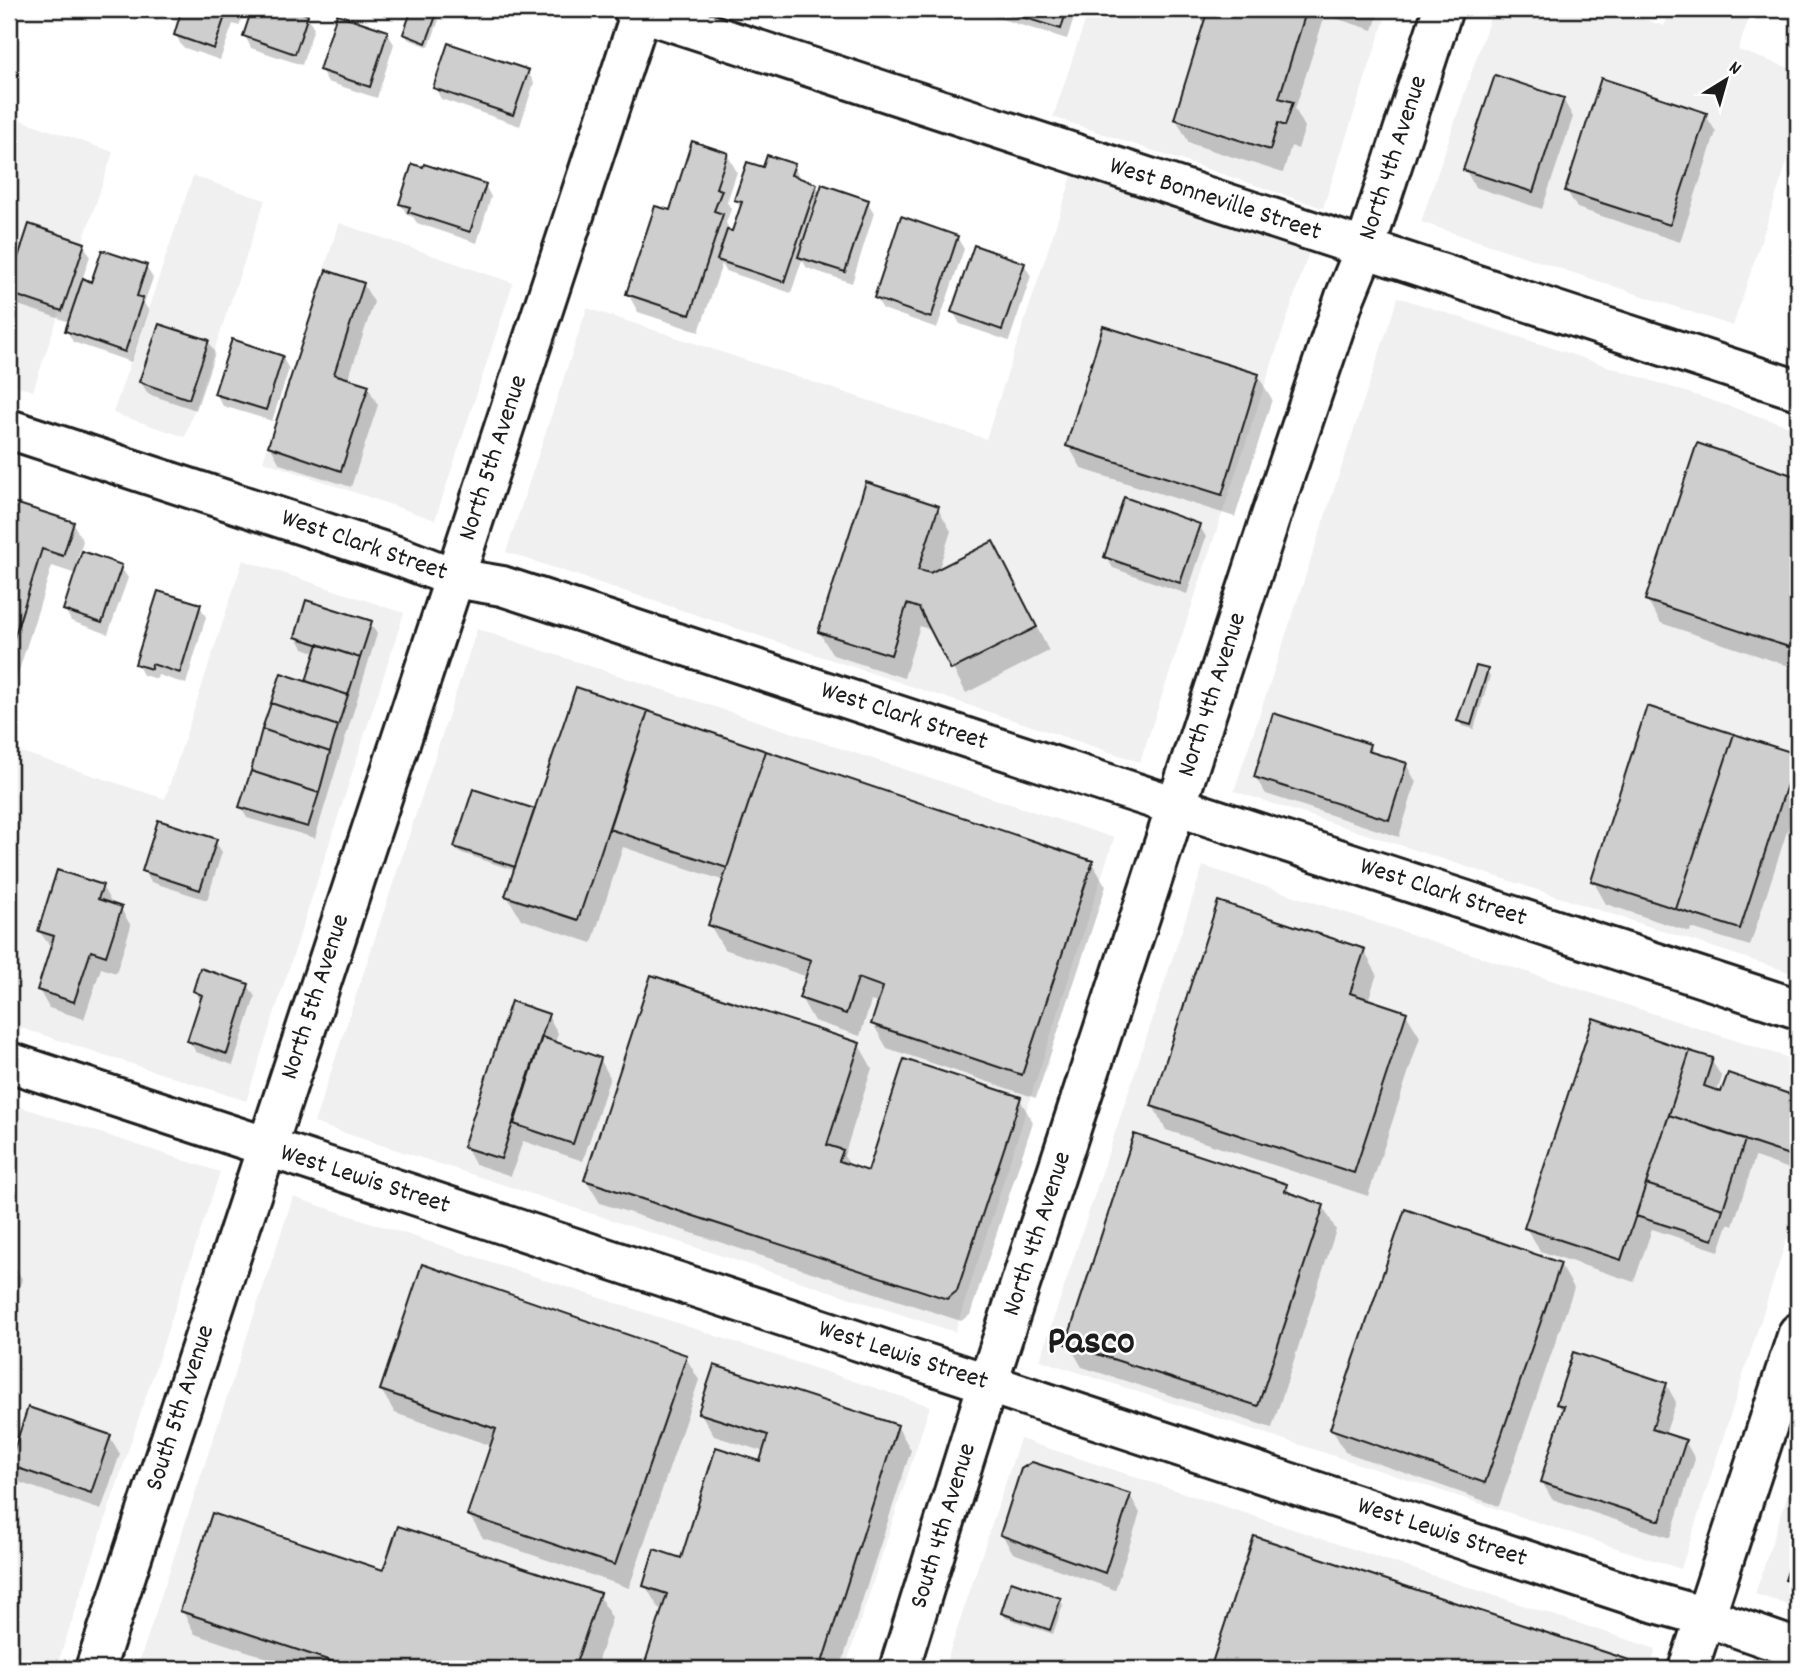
<svg xmlns="http://www.w3.org/2000/svg" width="1807" height="1678" viewBox="0 0 1807 1678" font-family="Dekko,sans-serif">
<rect width="100%" height="100%" fill="#fff"/>
<filter id="ink" filterUnits="userSpaceOnUse"><feTurbulence type="fractalNoise" baseFrequency=".0143" numOctaves="2"/><feDisplacementMap in="SourceGraphic" scale="14" xChannelSelector="R" yChannelSelector="G"/><feConvolveMatrix kernelMatrix="1 2 1 2 8 2 1 2 1" color-interpolation-filters="sRGB"/></filter>
<g filter="url(#ink)">
<path fill="#f0f0f0" d="M1089,9H1388L1323,208L1053,117Z
M1493,9H1614L1664,26L1671,9H1752L1738,50L1798,71V129L1733,326L1421,222Z
M9,116L113,152L33,391L9,383Z
M1073,173L1309,252L1140,762L506,552L587,308L986,439Z
M193,176L265,200L185,437L113,413Z
M339,223L513,283L435,520L263,461Z
M1398,297L1798,429V975L1234,791Z
M243,560L404,613L246,1101L9,1024V748L165,799Z
M477,629L1114,838L955,1332L314,1123Z
M1203,866L1798,1061V1204L1681,1569L1040,1360Z
M9,1103L220,1172L56,1669L9,1653Z
M293,1197L930,1406L845,1669H137Z
M1020,1439L1656,1649L1650,1669H944Z
M1798,1463V1608L1755,1594Z"/>
<path fill="#0003" d="M66,9H78L76,14Z
M121,9H161L157,21Z
M178,9H245L239,26L233,24L220,60L182,47L176,35L181,20L176,13Z
M254,9H295L298,13L307,16L314,28L302,65L251,48L245,36Z
M414,9L436,15L439,20L429,47L408,39L405,34Z
M987,9H1077L1067,39L991,16Z
M1210,9H1380L1373,30L1325,15L1295,109L1305,127L1298,149L1291,146L1283,173L1189,143L1176,119Z
M387,33L394,44L377,98L328,82L321,70Z
M528,72L534,83L520,126L441,99L435,88Z
M1563,99L1573,117L1542,209L1475,187L1465,169Z
M1705,114L1716,132L1680,242L1577,208L1567,191Z
M727,154L737,172L727,202L731,209L726,223L733,235L741,209L736,200L764,169L794,166L800,180L816,185L821,193L867,201L874,213L852,283L807,268L802,260L791,293L726,271L722,264L699,332L638,312L628,294L671,212Z
M485,185L491,197L477,243L417,223L413,217L407,215L401,204Z
M30,227L84,245L90,256L82,280L92,284L146,267L153,278L144,303L149,311L131,362L73,342L67,331L70,322L15,304L9,291Z
M957,237L964,249L937,328L883,309L876,298Z
M1024,264L1031,276L1009,341L960,324L953,312Z
M363,284L374,302L348,380L368,387L378,405L351,487L280,464L270,446Z
M208,341L215,353L196,410L148,394L141,382Z
M282,357L289,369L272,421L223,406L216,394Z
M1258,376L1272,399L1235,517L1082,469L1068,445Z
M1698,445L1798,478V669L1661,623L1647,600Z
M9,503L73,523L83,541L77,560L121,567L128,578L108,634L71,621L65,609L76,574L52,566L9,702Z
M937,507L951,531L938,571L1006,567L1049,651L966,693L933,631L920,626L904,678L833,655L819,632Z
M1199,525L1206,537L1187,594L1113,568L1106,557Z
M200,606L206,617L186,684L158,675L157,679L143,675L137,664Z
M370,622L377,634L315,838L247,818L241,807L307,684L317,653L303,648L297,637Z
M1487,671L1490,676L1474,729L1462,726L1459,721Z
M577,689L1092,863L1106,886L1036,1098L887,1048L873,1024L880,1004L871,1001L860,1036L814,1021L801,998L808,977L724,949L710,925L725,881L623,847L592,943L521,919L507,896L516,871L459,852L456,847L536,811Z
M1369,745L1374,755L1406,764L1416,782L1399,837L1266,794L1255,777Z
M1796,756L1798,760V797L1750,946L1691,928L1690,932L1606,904L1593,881Z
M215,841L222,852L207,900L151,882L144,871Z
M102,886L112,904L121,909L131,926L116,973L101,968L84,1019L49,1008L39,990L52,949L39,931Z
M1364,951L1377,974L1368,1001L1406,1014L1420,1037L1368,1196L1166,1130L1153,1106Z
M248,985L255,997L233,1065L196,1052L189,1041L201,1002L195,991Z
M548,1016L558,1033L555,1043L600,1059L610,1077L583,1161L523,1141L511,1176L475,1164L465,1146Z
M1594,1020L1711,1060L1722,1077L1717,1092L1723,1094L1729,1076L1798,1098V1172L1755,1157L1733,1226L1728,1224L1719,1251L1652,1229L1634,1282L1540,1251L1526,1228Z
M859,1045L872,1068L844,1156L851,1167L869,1173L1019,1098L1033,1122L970,1315L961,1321L600,1203L586,1180Z
M1286,1185L1292,1196L1323,1206L1336,1230L1272,1428L1082,1367L1068,1343Z
M9,1260L12,1261L22,1279L9,1324Z
M1560,1264L1574,1288L1499,1506L1345,1452L1332,1429Z
M685,1356L699,1380L629,1588L483,1538L469,1515L492,1446L395,1413L381,1390Z
M1666,1384L1676,1402L1665,1435L1685,1441L1695,1459L1670,1538L1552,1499L1542,1482L1564,1414L1558,1404Z
M700,1412L897,1426L911,1450L840,1669H645L664,1611L659,1609L645,1585L682,1561L761,1463L765,1452L714,1436Z
M110,1437L120,1454L101,1510L21,1483L10,1465Z
M1130,1495L1140,1513L1115,1590L1013,1553L1002,1535Z
M1255,1538L1628,1661L1633,1669H1212Z
M1798,1546V1599L1787,1580Z
M384,1572L598,1594L612,1618L595,1669H301L195,1634L182,1610Z
M1060,1599L1063,1605L1053,1634L1006,1618L1003,1613Z"/>
<path fill="#cecece" stroke="#1c1c1c" stroke-width="2" d="M176,9H235L233,15L226,13L214,49L174,35L180,15L175,13Z
M252,9H293L308,15L295,54L243,36Z
M412,9H424L437,13L426,43L403,34Z
M997,9H1067L1061,29Z
M1208,9H1307L1279,98L1293,102L1285,126L1278,123L1270,150L1174,119Z
M337,14L388,31L370,87L319,70Z
M448,43L529,70L513,115L433,88Z
M1495,75L1564,98L1533,192L1463,170Z
M1601,78L1707,113L1670,225L1565,191Z
M692,141L728,153L716,188L722,190L714,211L723,214L690,315L626,294L655,206L670,210Z
M767,155L795,164L791,175L817,184L784,282L717,260L727,230L732,231L742,202L734,200L747,162L763,167Z
M412,164L423,167L424,164L486,184L470,232L408,212L410,207L399,204Z
M822,184L869,200L845,272L798,257Z
M901,216L958,236L931,318L874,298Z
M29,224L85,243L62,311L9,293V285Z
M974,245L1025,263L1002,330L951,312Z
M102,250L147,265L137,296L143,298L125,352L65,331L83,278L91,282Z
M326,270L364,283L334,374L369,385L341,471L268,446Z
M159,324L209,340L189,399L139,382Z
M1103,326L1259,374L1222,495L1066,446Z
M232,339L283,356L266,410L214,394Z
M1697,443L1798,477V650L1645,600Z
M866,482L939,506L918,570L930,573L993,541L1037,627L951,670L919,608L907,604L891,655L818,632Z
M1124,497L1200,524L1180,583L1104,557Z
M9,501L74,522L63,556L42,549L9,654Z
M82,551L122,565L102,623L63,610Z
M158,591L201,604L180,673L152,664L151,669L135,664Z
M306,600L372,621L360,658L295,637Z
M318,644L360,658L348,695L306,681Z
M1476,666L1488,669L1471,725L1457,721Z
M281,673L348,695L338,726L271,703Z
M576,687L648,711L578,920L505,896Z
M271,703L338,726L330,752L262,729Z
M1647,706L1734,734L1676,909L1591,881Z
M648,711L766,751L727,868L609,829Z
M1273,713L1370,744L1368,751L1407,763L1389,820L1254,777Z
M262,729L330,752L319,793L251,771Z
M1734,734L1797,754L1740,929L1676,909Z
M766,751L1093,861L1022,1075L871,1024L883,987L858,978L846,1014L799,998L811,960L708,925Z
M251,771L319,793L308,827L239,807Z
M473,789L535,809L515,867L454,847Z
M158,820L217,839L200,890L142,871Z
M57,870L103,885L98,899L122,907L106,956L91,951L74,1002L37,990L54,936L38,931Z
M1218,901L1365,949L1350,993L1407,1012L1354,1173L1151,1106Z
M200,968L249,984L227,1054L187,1041L202,995L193,991Z
M651,975L860,1043L827,1145L843,1150L839,1161L868,1171L904,1059L1021,1097L957,1291L947,1299L584,1180Z
M511,1001L549,1014L501,1159L463,1147Z
M1593,1018L1690,1051L1621,1260L1524,1228Z
M542,1037L601,1058L573,1144L514,1124Z
M1690,1051L1713,1058L1704,1086L1721,1092L1728,1073L1798,1097V1137L1792,1156L1669,1115Z
M1669,1115L1745,1140L1723,1209L1646,1184Z
M1134,1134L1287,1184L1285,1191L1324,1205L1258,1406L1066,1344Z
M1646,1184L1723,1209L1713,1240L1636,1216Z
M1405,1209L1561,1263L1485,1483L1330,1429Z
M422,1264L687,1355L615,1565L467,1515L496,1429L380,1390Z
M1573,1352L1667,1383L1652,1429L1686,1440L1660,1521L1540,1482L1564,1406L1556,1404Z
M714,1365L898,1425L820,1669H643L667,1594L643,1586L654,1549L681,1558L716,1447L760,1461L768,1435L698,1413Z
M28,1407L111,1435L91,1493L9,1465Z
M1032,1462L1131,1494L1105,1573L1000,1535L1021,1469Z
M212,1513L383,1570L398,1526L600,1593L574,1669H355L180,1611Z
M1254,1536L1629,1660L1626,1669H1210Z
M1798,1541V1584L1785,1580Z
M1011,1581L1061,1598L1050,1630L1001,1613Z"/>
<g fill="none" stroke-linecap="round" stroke-linejoin="round">
<g stroke="#1c1c1c" stroke-width="44">
<path id="minor" d="M633,9L1798,390
M9,429L403,558L455,578L502,586L1798,1009
M95,1669L642,9
M899,1669L988,1383
M1688,1669L1798,1333"/>
</g>
<g stroke="#1c1c1c" stroke-width="44">
<path id="major" d="M9,1062L1656,1603L1706,1617L1798,1649
M988,1383L1269,522L1345,297L1365,248L1443,9"/>
</g>
<use href="#minor" stroke="#fff" stroke-width="38"/>
<use href="#major" stroke="#fff" stroke-width="38"/>
</g>
</g>
<g text-anchor="middle" dominant-baseline="central" stroke-width="5" stroke-linejoin="round" paint-order="stroke">
<g font-size="26" fill="#1c1c1c" stroke="#fff">
<text transform="translate(1394 158) rotate(-72)">North 4th Avenue</text>
<text transform="translate(1215 200) rotate(18)">West Bonneville Street</text>
<text transform="translate(494 458) rotate(-72)">North 5th Avenue</text>
<text transform="translate(364 546) rotate(19)">West Clark Street</text>
<text transform="translate(1213 695) rotate(-72)">North 4th Avenue</text>
<text transform="translate(904 717) rotate(18)">West Clark Street</text>
<text transform="translate(1443 893) rotate(18)">West Clark Street</text>
<text transform="translate(316 997) rotate(-72)">North 5th Avenue</text>
<text transform="translate(365 1180) rotate(18)">West Lewis Street</text>
<text transform="translate(1038 1234) rotate(-72)">North 4th Avenue</text>
<text transform="translate(903 1356) rotate(18)">West Lewis Street</text>
<text transform="translate(181 1408) rotate(-72)">South 5th Avenue</text>
<text transform="translate(944 1526) rotate(-73)">South 4th Avenue</text>
<text transform="translate(1442 1533) rotate(18)">West Lewis Street</text>
</g>
<g font-size="40" font-weight="bold" fill="#1c1c1c" stroke="#fff">
<text x="1091" y="1344">Pasco</text>
</g>
</g>
<rect width="1807" height="1678" fill="none" stroke="#fff" stroke-width="35"/>
<rect x="18" y="18" width="1772" height="1643" fill="none" stroke="#1c1c1c" stroke-width="2.5" filter="url(#ink)"/>
<g transform="translate(1726 80) rotate(37)" stroke="#ffffff" stroke-width="5" paint-order="stroke">
<path d="M0-5L12 26L0 18L-12 26Z" fill="#1c1c1c"/>
<text y="-10" font-size="19" font-weight="bold" text-anchor="middle" fill="#1c1c1c">N</text>
</g>
</svg>
